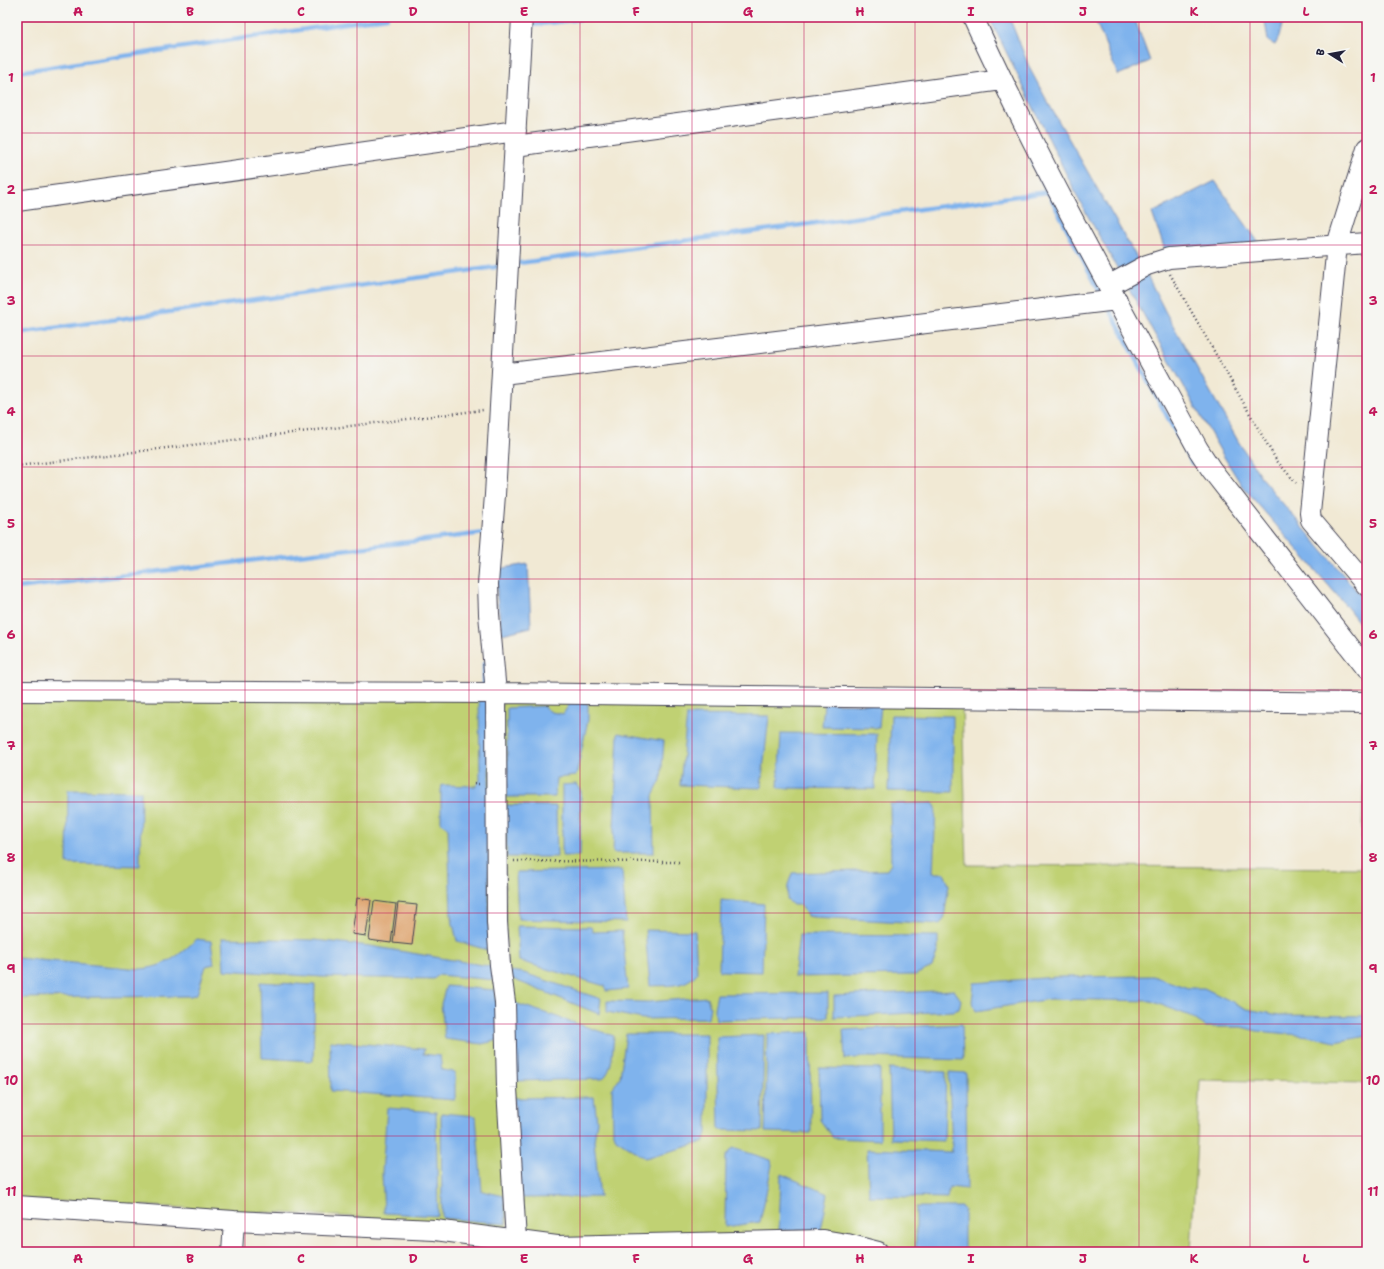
<svg xmlns="http://www.w3.org/2000/svg" width="1384" height="1269" viewBox="0 0 1384 1269" font-family="'Shantell Sans',sans-serif">
<rect width="100%" height="100%" fill="#f6f6f2"/>
<filter id="ink" filterUnits="userSpaceOnUse"><feTurbulence type="fractalNoise" baseFrequency=".025" numOctaves="2"/><feDisplacementMap in="SourceGraphic" scale="8" xChannelSelector="R" yChannelSelector="G"/><feConvolveMatrix kernelMatrix="1 2 1 2 8 2 1 2 1" color-interpolation-filters="sRGB"/></filter>
<filter id="wash" filterUnits="userSpaceOnUse"><feTurbulence type="fractalNoise" baseFrequency=".012" numOctaves="4" result="noise"/><feDisplacementMap in="SourceGraphic" scale="16" xChannelSelector="R" yChannelSelector="G"/><feGaussianBlur stdDeviation="0.9" result="paint"/><feColorMatrix in="noise" values="0 0 0 0 0 0 0 0 0 0 0 0 0 0 0 0 0 1.4 0 .05"/><feComposite in="paint" operator="in"/></filter>
<g filter="url(#wash)">
<rect width="100%" height="100%" fill="#f1e9d4"/>
<path fill="#c0d173" stroke="#717a57" d="M17,696L491,698L508,1232L374,1218L17,1199Z
M502,699L962,705L967,865L1361,868L1364,744H1367V1083L1200,1080L1191,1252H908L851,1237L555,1240L522,1236L507,977Z"/>
<path fill="#7fb3ed" stroke="#506a94" d="M989,17H1009L1030,69L1046,99L1149,279L1165,311L1238,441L1263,480L1367,603V633L1343,602L1242,486L1221,452L1080,202Z
M1094,17H1134L1150,61L1118,75Z
M1256,17H1284L1279,37L1275,45L1268,41L1265,21Z
M1215,181L1261,246L1166,253L1152,213Z
M528,564L531,627L502,634L497,598V569Z
M479,700H489V947L487,950L457,941L451,915L448,828L441,822V791L442,785L476,786L480,780Z
M571,702L588,703V720L576,776L556,778L555,797H507V708L543,706L551,712L563,714Z
M824,703L881,704L879,728L822,727Z
M687,715L769,716L761,788L680,785Z
M891,715L953,716V792L888,791Z
M618,733L664,741L661,780L653,796L654,853H613Z
M781,733L877,734L875,789L778,788Z
M576,784L581,791L580,856H562V785Z
M68,790L141,791L140,866L67,864Z
M933,803L936,807L933,873H944L949,885L944,918L940,924L813,917L807,916L801,905H793L787,900L788,885L792,873L887,870L891,864L890,804Z
M506,805L556,806L557,857H507Z
M622,870L626,922L518,919L516,872Z
M721,900L764,904L762,972L719,971Z
M517,926L591,927L593,932L622,931L628,989L606,991L605,986L519,961Z
M645,930L695,931L697,973C686,988 667,985 650,986Z
M799,935L938,936V950L932,967L915,975L794,977Z
M222,938L314,940L370,946L494,967L495,980L438,975L434,979L322,977L224,970Z
M197,939L211,941L214,964L206,966L197,994L191,996L17,998V958L140,969C166,967 178,956 197,939Z
M511,971L524,973L601,999L599,1014L510,978Z
M1153,976L1188,988H1204L1247,1009L1279,1015L1367,1016V1036L1335,1042L1310,1036L1257,1031L1241,1027H1206L1190,1016L1151,1001L1050,999L976,1011L972,1002L974,983L1057,977Z
M260,982L315,985L313,1061L262,1058Z
M446,986L495,990L499,1040L482,1044L445,1039L441,1004Z
M954,990L961,1000L959,1009L954,1011L834,1017V996Z
M828,993V1017L716,1020L714,1008L717,994Z
M707,997L710,1007L708,1018L643,1019L607,1012V1001L648,1002Z
M512,1002L614,1036C612,1049 614,1071 602,1079L514,1081Z
M962,1024L963,1060L867,1057L845,1059L843,1030Z
M810,1032L811,1133L765,1132L767,1034Z
M626,1034H707V1133L704,1142L645,1158L616,1139L613,1130L612,1089L620,1077Z
M764,1035L762,1131L719,1130L717,1037Z
M330,1041L424,1049L423,1054L440,1056L442,1070L455,1072V1100L331,1091Z
M819,1068L880,1069V1140L833,1138L820,1120Z
M889,1069L946,1072L944,1141L891,1139Z
M949,1072L966,1073L967,1189L949,1187L947,1198L869,1196L867,1149L952,1152Z
M594,1097L597,1121L594,1141L600,1197L520,1198L514,1098Z
M387,1108L436,1112L438,1216L384,1213L382,1173Z
M441,1113L476,1116L482,1191L504,1196L506,1224L442,1218Z
M733,1148L771,1160L772,1165L760,1222L725,1227L726,1157Z
M781,1174L828,1194L821,1230L779,1231Z
M916,1207H961L964,1210V1252H926L916,1248Z"/>
<g fill="none" stroke-linecap="round" stroke-linejoin="round">
<path stroke="#7fb3ed" stroke-width="4.5" d="M526,26L595,17
M17,72L387,17
M1033,163L1101,294
M512,264L1047,192
M1108,306L1192,463
M17,333L503,266
M17,588L485,533
M484,663V688"/>
</g>
<g id="blocks">
<path fill="#dfa774" d="M357,898L371,900L366,936L352,934Z
M374,901L396,904L391,943L369,940Z
M398,903L417,905L412,945L393,943Z"/>
</g>
</g>
<g filter="url(#ink)">
<use href="#blocks" fill-opacity="0" stroke="#414052" stroke-width="1"/>
<g fill="none" stroke-linecap="round" stroke-linejoin="round">
<g stroke="#414052" stroke-width="22">
<path id="minor" d="M973,17C1040,165 1120,307 1198,449L1211,469L1367,669
M515,146L1002,80
M1367,148L1337,245L1310,513L1311,520L1367,586
M17,201L516,131
M1108,286L1147,265L1169,258L1367,243
M502,374L1117,300
M17,691L496,693L1367,703
M17,1206L234,1221L435,1230L557,1246L823,1240L847,1244L878,1252
M516,1241L507,1088L505,1002L500,965L497,922L496,693L489,614L488,584L495,495L522,17
M232,1252L234,1221"/>
</g>
<path stroke="#414052" stroke-width="2.5" stroke-dasharray="1 3" stroke-linecap="butt" d="M1170,274L1271,451L1277,461L1296,483
M17,466L483,410
M474,784H480
M514,861L681,862"/>
<use href="#minor" stroke="#fff" stroke-width="20"/>
</g>
</g>
<path fill="none" stroke="#c2185b" stroke-width="1" stroke-opacity="0.55" d="M134,17V1252M245,17V1252M357,17V1252M469,17V1252M580,17V1252M692,17V1252M804,17V1252M915,17V1252M1027,17V1252M1139,17V1252M1250,17V1252M17,133H1367M17,245H1367M17,356H1367M17,467H1367M17,579H1367M17,690H1367M17,802H1367M17,913H1367M17,1024H1367M17,1136H1367"/>
<rect width="1384" height="1269" fill="none" stroke="#f6f6f2" stroke-width="44"/>
<g transform="translate(1330 54) rotate(281)" stroke="#f6f6f2" stroke-width="3" paint-order="stroke">
<path d="M0-3L7 15L0 10L-7 15Z" fill="#22223b"/>
<text y="-6" font-size="11" font-weight="bold" text-anchor="middle" fill="#22223b">B</text>
</g>
<rect x="22" y="22" width="1340" height="1225" fill="none" stroke="#c2185b" stroke-width="1.5"/>
<g font-size="13" text-anchor="middle" font-weight="bold" fill="#c2185b">
<text x="78" y="16">A</text>
<text x="190" y="16">B</text>
<text x="301" y="16">C</text>
<text x="413" y="16">D</text>
<text x="524" y="16">E</text>
<text x="636" y="16">F</text>
<text x="748" y="16">G</text>
<text x="860" y="16">H</text>
<text x="971" y="16">I</text>
<text x="1083" y="16">J</text>
<text x="1194" y="16">K</text>
<text x="1306" y="16">L</text>
<text x="11" y="82">1</text>
<text x="1373" y="82">1</text>
<text x="11" y="194">2</text>
<text x="1373" y="194">2</text>
<text x="11" y="305">3</text>
<text x="1373" y="305">3</text>
<text x="11" y="416">4</text>
<text x="1373" y="416">4</text>
<text x="11" y="528">5</text>
<text x="1373" y="528">5</text>
<text x="11" y="639">6</text>
<text x="1373" y="639">6</text>
<text x="11" y="750">7</text>
<text x="1373" y="750">7</text>
<text x="11" y="862">8</text>
<text x="1373" y="862">8</text>
<text x="11" y="973">9</text>
<text x="1373" y="973">9</text>
<text x="11" y="1085">10</text>
<text x="1373" y="1085">10</text>
<text x="11" y="1196">11</text>
<text x="1373" y="1196">11</text>
<text x="78" y="1263">A</text>
<text x="190" y="1263">B</text>
<text x="301" y="1263">C</text>
<text x="413" y="1263">D</text>
<text x="524" y="1263">E</text>
<text x="636" y="1263">F</text>
<text x="748" y="1263">G</text>
<text x="860" y="1263">H</text>
<text x="971" y="1263">I</text>
<text x="1083" y="1263">J</text>
<text x="1194" y="1263">K</text>
<text x="1306" y="1263">L</text>
</g>
</svg>
